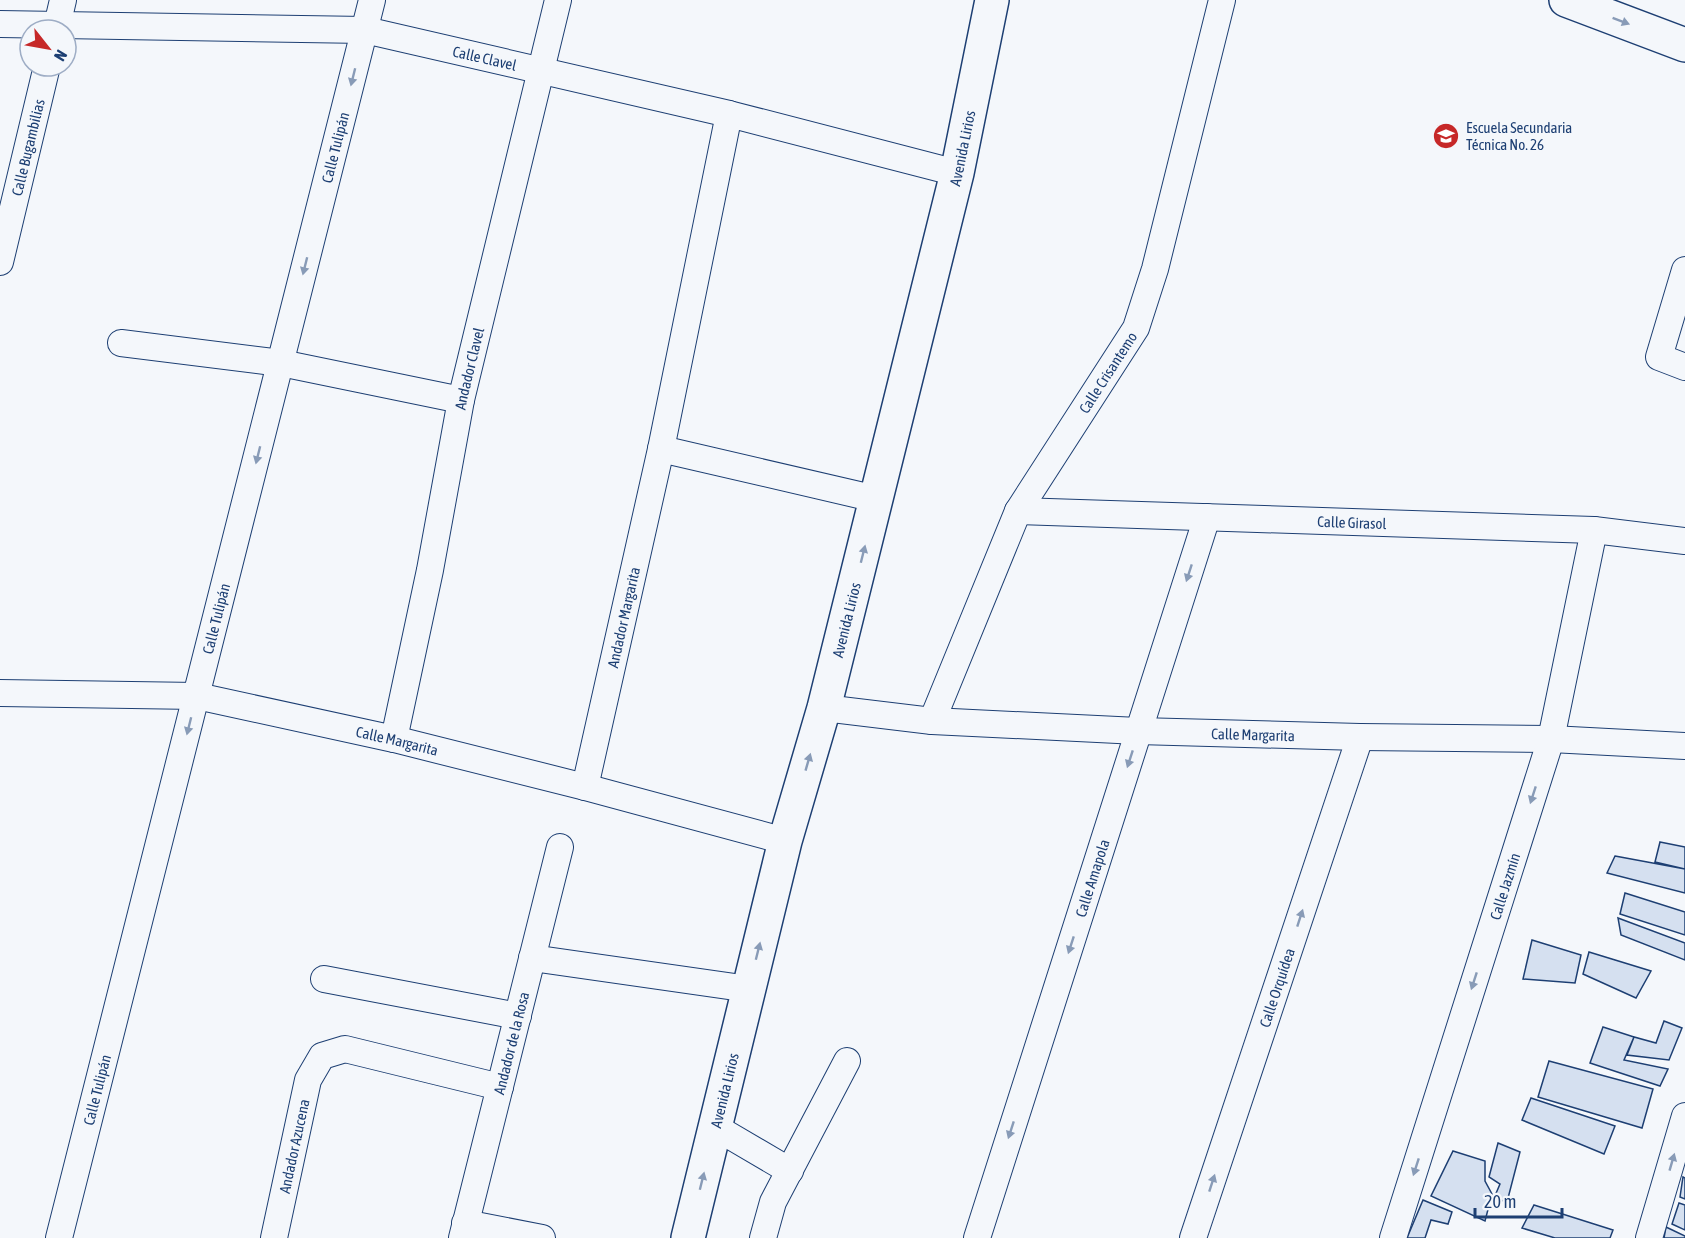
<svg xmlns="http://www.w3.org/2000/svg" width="1685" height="1238" viewBox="0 0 1685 1238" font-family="'Asap Condensed',sans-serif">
<rect width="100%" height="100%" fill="#f4f7fb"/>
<path fill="#d5e0f0" stroke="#1d3f73" stroke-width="1.5" d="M1660,842L1685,847V869L1655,862Z
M1615,856L1685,869V893L1607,873Z
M1625,893L1685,912V935L1620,914Z
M1618,918L1685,943V960L1621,935Z
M1532,940L1581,955L1575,983L1523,979Z
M1589,952L1651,971L1636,998L1583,974Z
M1664,1021L1682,1028L1669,1060L1627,1055L1634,1037L1656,1043Z
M1603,1027L1634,1037L1624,1060L1668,1069L1660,1086L1590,1063Z
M1549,1061L1653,1089L1642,1128L1538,1097Z
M1531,1098L1615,1126L1604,1154L1522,1120Z
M1498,1143L1520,1152L1507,1202L1494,1198L1500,1184L1489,1177Z
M1453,1151L1485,1161V1181L1492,1194L1485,1221L1431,1196Z
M1683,1177L1685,1178V1199L1680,1197Z
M1423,1200L1452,1212L1448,1224L1431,1220L1425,1238H1407Z
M1679,1203L1685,1205V1230L1672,1224Z
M1534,1205L1613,1230L1610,1238H1555L1522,1228Z
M1666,1227L1685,1236V1238H1664Z"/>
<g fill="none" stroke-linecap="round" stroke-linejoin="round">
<g stroke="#1d3f73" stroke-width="28">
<g id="minor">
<path id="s1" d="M0,24L365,30L729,114L957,173"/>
<path d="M56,30L63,0"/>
<path id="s2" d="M0,262L47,66"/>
<path d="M1685,270L1659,357L1685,367"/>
<path d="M121,343L281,363L461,400"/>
<path d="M661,449L876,499"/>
<path id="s3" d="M1018,511L1594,530L1685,541"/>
<path id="s4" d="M0,693L197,696L394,739L585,787L785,841"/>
<path id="s5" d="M824,708L932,721L1138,731L1360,737L1551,739L1685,746"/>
<path id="s6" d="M932,721L1018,511L1136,328L1155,269L1222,0"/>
<path id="s7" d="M394,739L430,570L461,400L558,0"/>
<path id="s8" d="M585,787L661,449L729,114"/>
<path d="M532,958L749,989"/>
<path d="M324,979L518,1016"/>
<path d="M715,1127L790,1171"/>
<path d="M465,1223L542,1238"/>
<path id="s9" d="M59,1238L372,0"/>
<path id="s10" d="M274,1238L308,1080L322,1056L345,1049L500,1087"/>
<path id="s11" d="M462,1238L560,847"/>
<path d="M763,1238L773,1202L847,1061"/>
<path id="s12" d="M977,1238L1207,517"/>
<path id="s13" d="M1193,1238L1360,737"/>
<path id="s14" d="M1393,1238L1551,739L1594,530"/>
<path d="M1649,1238L1685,1116"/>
</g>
</g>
<g stroke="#1d3f73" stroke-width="36">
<g id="tertiary">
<path id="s15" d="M688,1238L785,841L824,708L957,173L992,0"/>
</g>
</g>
<g stroke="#1d3f73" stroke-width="36">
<path id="secondary" d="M1566,0L1685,45"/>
</g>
<use href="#minor" stroke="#f4f7fb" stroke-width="26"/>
<use href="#tertiary" stroke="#f4f7fb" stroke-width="33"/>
<use href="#secondary" stroke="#f4f7fb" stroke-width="33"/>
</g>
<defs><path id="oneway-solid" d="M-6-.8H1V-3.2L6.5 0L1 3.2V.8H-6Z" transform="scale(1.5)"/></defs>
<g fill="#889bb7">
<use href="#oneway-solid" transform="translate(1621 21) rotate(21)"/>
<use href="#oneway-solid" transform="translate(353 77) rotate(104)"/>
<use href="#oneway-solid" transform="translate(305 266) rotate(104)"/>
<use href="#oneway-solid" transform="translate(258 455) rotate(104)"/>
<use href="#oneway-solid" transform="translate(863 554) rotate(-76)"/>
<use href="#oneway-solid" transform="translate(1189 573) rotate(108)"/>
<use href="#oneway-solid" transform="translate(189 726) rotate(104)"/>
<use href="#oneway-solid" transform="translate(1130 759) rotate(108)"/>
<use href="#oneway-solid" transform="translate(808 762) rotate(-74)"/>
<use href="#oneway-solid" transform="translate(1533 795) rotate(108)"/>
<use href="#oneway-solid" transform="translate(1300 918) rotate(-72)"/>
<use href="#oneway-solid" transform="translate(1071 945) rotate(108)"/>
<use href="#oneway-solid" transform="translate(758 951) rotate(-76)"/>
<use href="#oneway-solid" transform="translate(1474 981) rotate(108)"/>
<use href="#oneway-solid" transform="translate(1011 1130) rotate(108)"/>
<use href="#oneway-solid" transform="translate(1672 1162) rotate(-74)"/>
<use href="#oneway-solid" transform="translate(1416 1167) rotate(108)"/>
<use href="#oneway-solid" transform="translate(702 1181) rotate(-76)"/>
<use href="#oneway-solid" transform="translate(1212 1183) rotate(-72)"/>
</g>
<defs>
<g id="school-disc" transform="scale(1.35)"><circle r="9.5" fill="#c62828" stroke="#f4f7fb"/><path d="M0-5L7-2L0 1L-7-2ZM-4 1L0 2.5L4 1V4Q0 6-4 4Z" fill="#fff"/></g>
</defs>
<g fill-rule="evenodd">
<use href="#school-disc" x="1446" y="136"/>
</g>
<g text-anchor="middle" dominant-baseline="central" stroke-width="4.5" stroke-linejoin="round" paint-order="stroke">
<g font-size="15" fill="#1d3f73" stroke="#f4f7fb">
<text stroke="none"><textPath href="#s1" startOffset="488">Calle Clavel</textPath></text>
<text stroke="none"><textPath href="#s2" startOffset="118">Calle Bugambilias</textPath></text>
<text stroke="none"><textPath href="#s9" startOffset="1125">Calle Tulipán</textPath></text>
<text stroke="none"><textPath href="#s15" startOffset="1124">Avenida Lirios</textPath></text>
<text stroke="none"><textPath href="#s7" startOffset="378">Andador Clavel</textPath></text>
<text stroke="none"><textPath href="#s6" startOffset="392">Calle Crisantemo</textPath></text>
<text stroke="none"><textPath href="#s3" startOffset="334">Calle Girasol</textPath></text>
<text stroke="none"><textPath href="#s8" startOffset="174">Andador Margarita</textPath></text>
<text stroke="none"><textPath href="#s9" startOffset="639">Calle Tulipán</textPath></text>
<text stroke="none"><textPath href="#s15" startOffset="638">Avenida Lirios</textPath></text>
<text stroke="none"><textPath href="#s5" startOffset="430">Calle Margarita</textPath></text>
<text stroke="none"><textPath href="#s4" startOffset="402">Calle Margarita</textPath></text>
<text stroke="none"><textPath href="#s12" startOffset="378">Calle Amapola</textPath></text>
<text stroke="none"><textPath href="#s14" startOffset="369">Calle Jazmín</textPath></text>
<text stroke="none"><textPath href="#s13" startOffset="264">Calle Orquídea</textPath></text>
<text stroke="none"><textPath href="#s11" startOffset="201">Andador de la Rosa</textPath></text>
<text stroke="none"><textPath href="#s9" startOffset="153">Calle Tulipán</textPath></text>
<text stroke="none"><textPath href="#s15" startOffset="152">Avenida Lirios</textPath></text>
<text stroke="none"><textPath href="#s10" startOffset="94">Andador Azucena</textPath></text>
</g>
<g font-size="15" fill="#1d3f73" stroke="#f4f7fb" text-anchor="start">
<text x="1466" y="127">Escuela Secundaria<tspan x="1466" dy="17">Técnica No. 26</tspan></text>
</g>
</g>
<g transform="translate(48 48) rotate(121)"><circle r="28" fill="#f4f7fb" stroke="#9eadc5" stroke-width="1.5"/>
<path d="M0-4.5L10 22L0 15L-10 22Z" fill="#c62828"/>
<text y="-9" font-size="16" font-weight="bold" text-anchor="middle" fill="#1d3f73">N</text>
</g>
<path d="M1475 1208v9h87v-9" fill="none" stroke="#1d3f73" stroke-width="3"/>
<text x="1484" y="1208" font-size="18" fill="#1d3f73" stroke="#f4f7fb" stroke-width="4.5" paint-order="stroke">20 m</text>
</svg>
